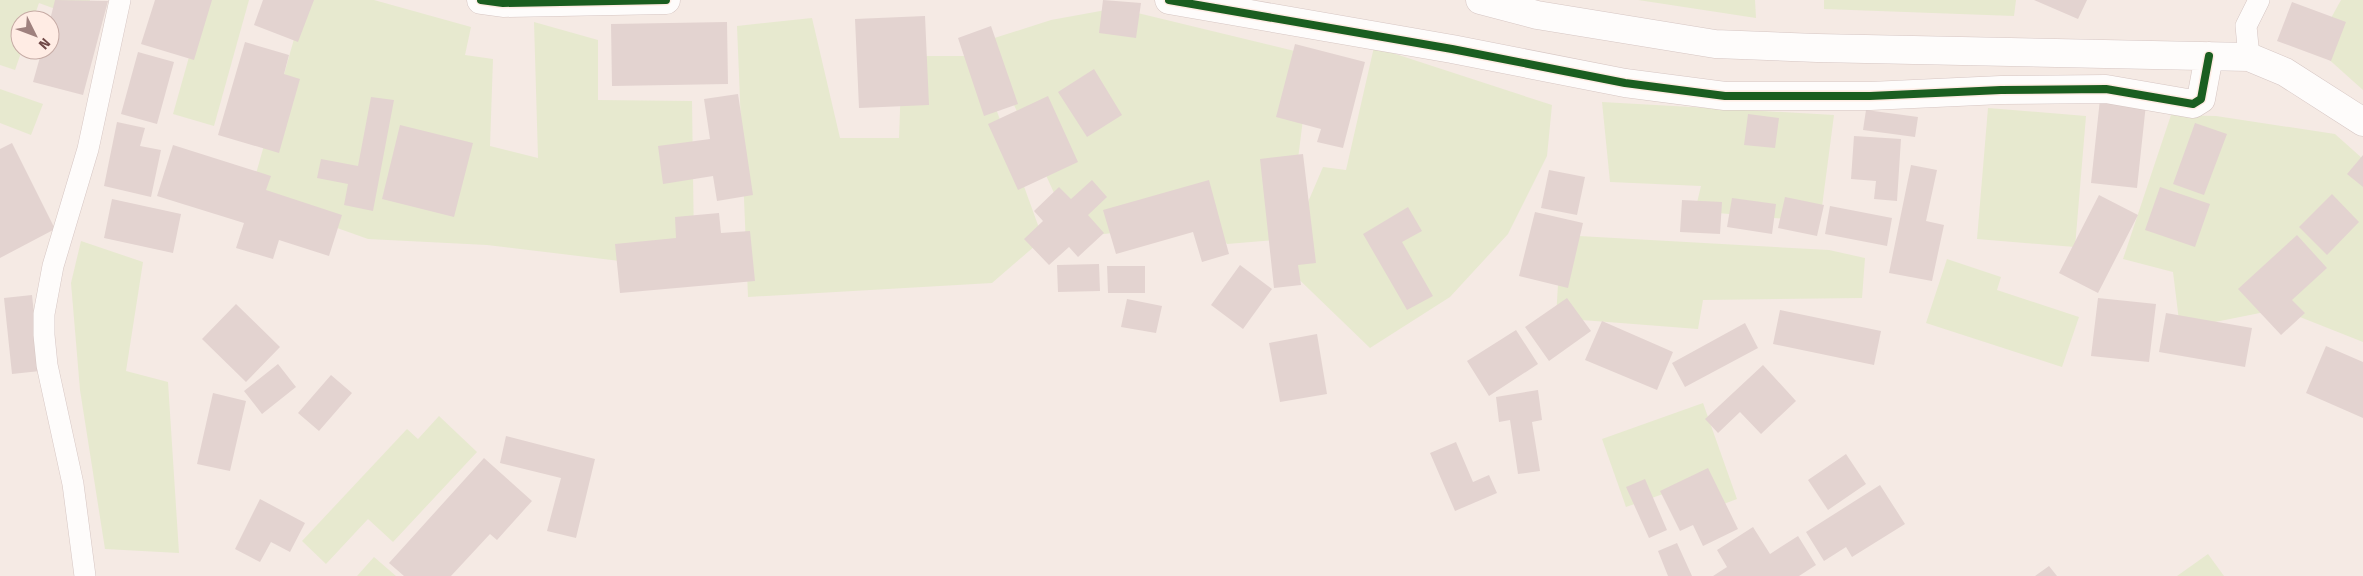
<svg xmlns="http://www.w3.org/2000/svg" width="2363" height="576" viewBox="0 0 2363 576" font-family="'Fira Sans',sans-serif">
<rect width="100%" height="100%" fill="#f5eae4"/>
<path fill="#e7e9cf" d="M0,0H90L83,19L39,3L33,20H20V50H22L15,70L0,65Z
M205,0H249L214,126L173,114Z
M305,0H374L471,27L465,55L493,59L490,146L538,158L534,22L598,40V100L692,101L694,246L645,264L487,245L368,239L326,224L248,202Z
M1638,0H1755L1756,18Z
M1824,0H2016L2014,16L1824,9Z
M2341,0H2363V90L2315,47Z
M1117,8L1311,55L1288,239L1227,244L1212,223L1074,237L985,41L1051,20Z
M812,18L840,138H899L902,56H977L1043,239L992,283L748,297L737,26Z
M1374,47L1552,105L1547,156L1508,234L1450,297L1370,348L1282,263L1323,167L1346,170Z
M0,89L43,104L31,135L0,123Z
M1602,102L1834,115L1820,222L1695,211L1701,186L1610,182Z
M1988,108L2086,116L2075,247L1977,239Z
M2171,115L2216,116L2335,134L2363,159V342L2280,309L2180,329L2173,272L2123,259Z
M1561,235L1829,250L1865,258L1862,298L1703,300L1698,329L1556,318Z
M81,241L143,262L126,371L168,382L179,553L105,549L80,390L71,283Z
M1947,259L2001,277L1997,290L2079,317L2062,367L1926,323Z
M1703,403L1737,499L1713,508L1703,480L1626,507L1602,439Z
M439,416L477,452L393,542L368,519L326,564L302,541L407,429L418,439Z
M2208,554L2224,576H2177Z
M374,557L396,576H357Z"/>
<path fill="#e3d3d0" d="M55,0L108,1L83,95L33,82L42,50H50V20Z
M155,0H212L194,60L141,44Z
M263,0H314L298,42L254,25Z
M1103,0L1141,3L1136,38L1099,33Z
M2034,0H2087L2078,19Z
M2292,2L2346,22L2331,61L2277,41Z
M925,16L929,105L859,108L855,19Z
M727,22L728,84L612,86L611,24Z
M991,26L1018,104L984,116L958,38Z
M245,42L289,55L284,74L300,79L279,153L218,135Z
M1295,44L1365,62L1343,148L1317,142L1321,129L1276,117Z
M138,52L174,62L157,124L121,114Z
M1094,69L1122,115L1087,137L1058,92Z
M738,94L753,195L717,201L713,176L663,184L658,146L710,139L704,99Z
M1048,96L1078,162L1018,190L988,124Z
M371,97L394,100L373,211L344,205L348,184L317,178L321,159L358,166Z
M2100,99L2146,104L2137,188L2091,183Z
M1866,110L1918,117L1915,137L1863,130Z
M1748,114L1779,118L1775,148L1744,145Z
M117,122L145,128L140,146L161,150L151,197L104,186Z
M2195,123L2227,134L2204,195L2173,184Z
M400,125L473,143L454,217L382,199Z
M1854,136L1901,139L1897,201L1874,199L1876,181L1851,179Z
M12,143L55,229L0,258V149Z
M173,145L271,176L266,190L342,215L329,256L279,240L273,259L236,248L244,223L157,196Z
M1303,154L1316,263L1298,265L1301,285L1274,288L1260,159Z
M2363,155V187L2347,174Z
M1911,165L1937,170L1926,221L1944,225L1932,281L1889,273Z
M1549,170L1585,177L1577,215L1541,208Z
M1092,180L1107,197L1088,215L1104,233L1078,257L1069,247L1049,265L1024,239L1043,221L1034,211L1059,187L1071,199Z
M1209,180L1229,254L1202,262L1193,232L1116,254L1103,210Z
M2160,187L2210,204L2195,247L2145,230Z
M2332,194L2359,222L2327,255L2299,227Z
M2099,195L2138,215L2098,293L2059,273Z
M1785,197L1824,205L1817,236L1778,228Z
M1732,198L1776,204L1772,234L1727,227Z
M112,199L181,214L173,253L104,238Z
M1682,200L1722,202L1720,234L1680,232Z
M1830,206L1892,218L1887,246L1825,234Z
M1408,207L1422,231L1402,242L1433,296L1407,310L1363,234Z
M1535,212L1583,223L1568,288L1519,276Z
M719,213L721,233L750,231L755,281L620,293L615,244L676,238L675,217Z
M2297,235L2327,268L2292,300L2305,313L2281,335L2238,289Z
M1099,264L1100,291L1058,292L1057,265Z
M1240,265L1272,289L1243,329L1211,305Z
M1107,266H1145V293H1108Z
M32,295L40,371L12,374L4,298Z
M1567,298L1591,331L1549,361L1525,327Z
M2098,298L2156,304L2149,362L2091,356Z
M1127,299L1162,306L1156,333L1121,327Z
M236,304L280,347L246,382L202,339Z
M1780,310L1881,331L1874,365L1773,344Z
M2166,313L2252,328L2245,367L2159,352Z
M1602,321L1673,352L1657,390L1585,360Z
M1745,323L1758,348L1685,387L1672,363Z
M1516,330L1538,364L1489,396L1467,361Z
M1317,334L1327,394L1280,402L1269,343Z
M2326,346L2363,362V418L2306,393Z
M278,364L296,387L262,414L244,391Z
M1763,365L1796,401L1761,434L1740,412L1718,433L1705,419Z
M331,375L352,393L319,431L298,413Z
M1538,390L1542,420L1532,422L1540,471L1518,474L1510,420L1499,422L1496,397Z
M213,393L246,401L230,471L197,464Z
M506,436L595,459L576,538L547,531L561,478L500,463Z
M1456,442L1473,482L1489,475L1497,493L1455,511L1430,453Z
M1846,454L1866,484L1828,510L1808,480Z
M484,458L532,501L497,540L490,534L451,576H404L389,563Z
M1708,468L1738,529L1703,546L1693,525L1680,531L1660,491Z
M1645,479L1667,530L1649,538L1626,487Z
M1880,485L1905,524L1852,557L1846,547L1824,561L1806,532Z
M260,499L305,523L290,552L271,542L260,562L235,549Z
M1753,527L1770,554L1798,536L1816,565L1799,576H1713L1727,567L1717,550Z
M1677,543L1692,576H1668L1658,551Z
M2049,566L2057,576H2035Z"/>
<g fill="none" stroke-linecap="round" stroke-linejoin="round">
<g stroke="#d6c6c3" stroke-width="22">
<path id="service" d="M2249,57L2246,26L2259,0
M85,576L73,484L47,365L44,335V314L53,266L88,149L120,0"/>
</g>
<g stroke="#d6c6c3" stroke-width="29">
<path id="minor" d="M481,0L503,3L666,0
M1169,0L1452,49L1625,83L1725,96H1870L2001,90L2106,89L2193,104L2201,99L2209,56
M1480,0L1537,15L1715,44L1817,48L2249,57L2285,72L2363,122"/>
</g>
<use href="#service" stroke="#fefcfb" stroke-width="21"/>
<use href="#minor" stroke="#fefcfb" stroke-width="28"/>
<g stroke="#ffece4" stroke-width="11">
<path id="cycleway" d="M481,0L503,3L666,0
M1169,0L1452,49L1625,83L1725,96H1870L2001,90L2106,89L2193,104L2201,99L2209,56"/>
</g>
<use href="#cycleway" stroke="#1b5e20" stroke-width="8"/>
</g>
<g transform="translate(35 35) rotate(132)"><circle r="24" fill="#ffece4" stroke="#c6aba5"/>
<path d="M0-4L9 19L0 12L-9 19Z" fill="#9f817e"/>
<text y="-8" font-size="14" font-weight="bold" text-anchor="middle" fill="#714947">N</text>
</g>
</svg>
